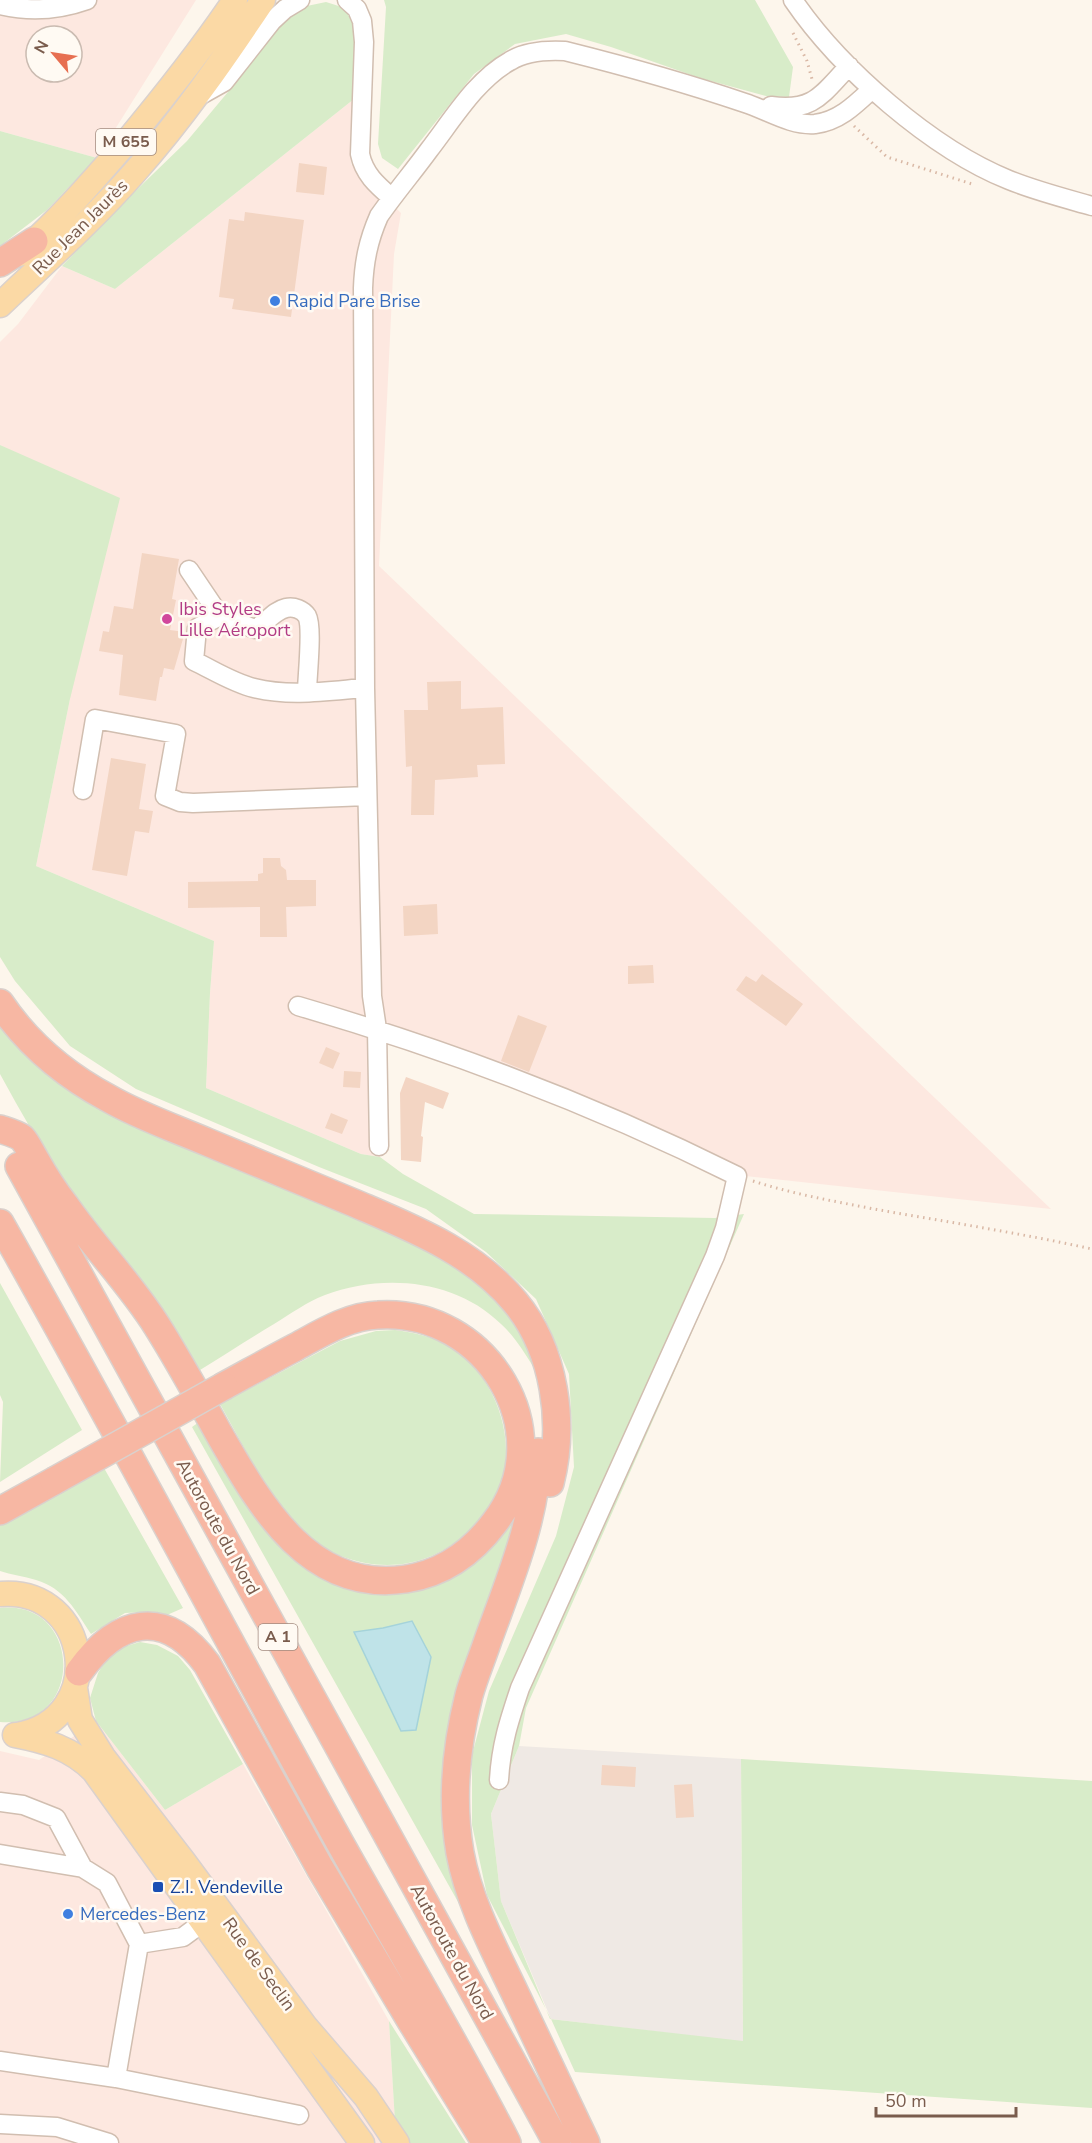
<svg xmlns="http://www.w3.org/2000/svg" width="1092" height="2143" viewBox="0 0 1092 2143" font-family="'Nunito Sans',sans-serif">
<rect width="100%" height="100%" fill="#fdf6ec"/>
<path fill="#fde8e0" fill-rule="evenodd" d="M0,0H196L97,158L0,131ZM36,36H72V72H36Z
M354,99L351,164L401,213L394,254L379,566L1051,1209L736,1175L377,1030L380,1157L361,1154L206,1088L210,993L214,941L36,866L70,699L9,450L0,445V342L18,324L62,266L115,289Z
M96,1721L165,1810L243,1764L389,2021L395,2122L409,2143H0V1751L39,1760Z"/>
<path fill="#efe9e4" d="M519,1746L741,1759L743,2042L551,2019L501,1901L491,1814Z"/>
<path fill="#d8ecc9" d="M384,0H755L793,67L789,97L766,96L700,78L611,47L566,34L515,44L474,74L398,169L382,158L378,144L386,7Z
M326,2L345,8L354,27L356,45L354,99L115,289L62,266L120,206L187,141L243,74L285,18L302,7Z
M0,131L97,158L47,210L0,246Z
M0,445L120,498L70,699L36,866L214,941L210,993L206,1088L361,1154L380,1157L403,1174L474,1214L715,1218L744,1214L526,1708L519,1746L491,1814L501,1901L550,2019L743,2041L741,1759L1092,1781V2108L575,2072L551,2019L487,1895L472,1825V1755L489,1691L556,1536L574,1467L569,1374L536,1299L486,1252L426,1209L319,1167L136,1089L70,1046L15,981L0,957Z
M0,1023L6,1030L425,1248C454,1267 488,1285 511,1312C521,1324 530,1352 534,1368C524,1352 515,1337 501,1324C456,1279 382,1273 325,1295C307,1302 290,1314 274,1324C249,1339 224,1355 200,1370L165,1314L80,1205L43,1150L16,1103L0,1074Z
M0,1283L82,1430L0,1482L3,1402L0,1395Z
M395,1330C410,1332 425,1335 439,1341C490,1365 518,1430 501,1483C496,1498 485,1514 474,1525C427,1578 352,1577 300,1530C293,1524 288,1516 283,1509C258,1476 240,1440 220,1404L340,1341L376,1331Z
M202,1420L280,1544L313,1573L348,1587L443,1581L486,1554L510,1520L527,1485L474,1650L462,1909L192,1427Z
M104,1468L183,1608L167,1615L145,1612L125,1613L91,1634C76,1611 64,1588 36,1580C24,1576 11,1575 0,1571V1525Z
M0,1608C83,1599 86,1729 0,1722Z
M140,1642L157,1645L178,1656L190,1670L243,1764L165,1810L96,1721L90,1698L98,1673L108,1657L123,1647Z
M389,2021L466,2143H409L395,2122Z"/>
<path fill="#bfe3e8" stroke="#a5d3da" stroke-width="1.5" d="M412,1621L431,1657L416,1730L401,1731L354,1632L383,1628Z"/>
<path fill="#f3d5c3" d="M299,163L327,167L324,195L296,192Z
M245,212L304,220L291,317L232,309L234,299L219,297L229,219L244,221Z
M142,553L179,559L172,599L176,600L170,630L185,632L174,670L164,668L162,677H160L156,701L119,695L123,655L99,651L103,631L109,632L114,606L133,609Z
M461,681V709L503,707L505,764L477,765L478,777L435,780L434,815H411L412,766L406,767L404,710H428L427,682Z
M111,758L146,764L139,809L153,811L149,833L135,831L127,876L92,870Z
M263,858H280L281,866L286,870L287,880H316V906L286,907L287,937H260V907L188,908V882L258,881V874L263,873Z
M437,904L438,934L404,936L403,906Z
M653,965L654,983L628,984V966Z
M762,974L803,1004L786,1026L736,990L746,976L756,982Z
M518,1015L547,1026L529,1072L501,1061Z
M326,1047L340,1053L333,1069L319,1063Z
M344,1071L361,1072L360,1088L343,1087Z
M406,1077L449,1093L443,1109L425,1102L421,1136L423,1137L421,1162L401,1160L400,1093Z
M331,1113L348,1120L342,1134L325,1128Z
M602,1765L636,1767L635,1787L601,1785Z
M692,1784L694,1817L676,1818L674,1785Z"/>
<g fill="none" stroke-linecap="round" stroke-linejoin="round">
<g stroke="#d1beb0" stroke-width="21">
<path id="minor" d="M347,0L357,9L362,21L364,42L360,154C364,174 377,185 392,198
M793,0C840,69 932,149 1009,180C1036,191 1064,198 1092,206
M0,5C29,12 59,10 87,0
M199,96L224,82L272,21L285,9L300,0
M771,106C814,112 822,94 849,66
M189,570L220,616
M307,692C307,678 313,627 307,616C303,610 294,606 286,608C273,611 267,623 255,629L220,616L197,628L194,661C213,670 233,683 254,688C290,697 328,691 365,688
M83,790L95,719L176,734L165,796L180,802L193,803L367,796
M298,1006C449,1050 597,1106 737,1176L725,1228L715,1256L520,1688C509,1721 501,1745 499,1780
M379,1146L377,1029L372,996L365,688L363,288C364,262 368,241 379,216C395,193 413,172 429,150C453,119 476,80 510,61C526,51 546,50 565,51C625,66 686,83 745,103C767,110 791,126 815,124C839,121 855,105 872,89
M0,1802L23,1805L56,1818L83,1868
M0,1854L83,1868L107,1883L139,1944L183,1937L202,1923
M0,2061L116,2078L299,2115
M116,2078L139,1944
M0,2124L57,2127L109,2143"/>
</g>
<g stroke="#dad1cd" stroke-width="27">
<path id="major" d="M20,254C58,221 91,183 124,145C163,98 201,51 235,0
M0,305C45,262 93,220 134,173C182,119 223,60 263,0
M0,1594C91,1586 109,1719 17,1735
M75,1688L80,1720L103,1757L184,1862L305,2026L366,2097L397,2143
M15,1735C46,1741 71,1748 94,1771L362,2143"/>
</g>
<g stroke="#dad1cd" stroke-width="30">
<path id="highway" d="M0,263L34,241
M0,1003C27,1043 65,1075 108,1098C139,1116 174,1128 207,1142C256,1162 305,1183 354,1203C412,1228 474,1252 515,1302C555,1350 565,1424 550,1483
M0,1129C6,1131 17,1134 22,1138C27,1143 31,1153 35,1159C44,1175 54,1191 65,1205C94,1247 130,1283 157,1326C179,1361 198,1396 218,1432C259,1503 308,1594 406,1579C444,1573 472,1553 495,1522C563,1433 487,1308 378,1315C348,1316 320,1334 294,1348C271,1360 248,1373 224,1386
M19,1166L557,2143
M0,1223C116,1428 226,1637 340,1843C396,1943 455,2041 507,2143
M538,1452C536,1518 510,1579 488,1640C482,1658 474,1677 469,1695C456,1746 451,1801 460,1853C469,1902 493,1947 514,1991C538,2042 562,2092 586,2143
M0,1511L54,1481
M79,1672C117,1619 164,1606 207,1664L320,1868L411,2021L486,2143"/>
</g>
<path stroke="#d9b8a5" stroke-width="3" stroke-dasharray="1.5 4.5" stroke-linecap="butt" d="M793,33L807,61L812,79
M854,126L887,157L972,184
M753,1181C793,1194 833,1201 874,1209C947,1222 1020,1233 1092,1249"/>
<use href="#minor" stroke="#fff" stroke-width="18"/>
<use href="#major" stroke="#fbd9a5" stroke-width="24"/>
<use href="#highway" stroke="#f7b7a3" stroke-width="27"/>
<g stroke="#dad1cd" stroke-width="30" stroke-linecap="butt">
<path id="highway-bridge" d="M54,1481L224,1386"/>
</g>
<use href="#highway-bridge" stroke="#f7b7a3" stroke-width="27"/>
</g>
<g fill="#3f7fe0" stroke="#fffaf3" stroke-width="2">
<circle cx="275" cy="301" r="6"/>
<circle cx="68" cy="1914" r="6"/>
</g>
<circle fill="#d1479c" stroke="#fffaf3" stroke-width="2" cx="167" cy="619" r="6"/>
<rect fill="#1a4fb4" stroke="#fffaf3" stroke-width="2" x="152" y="1881" width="12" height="12" rx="3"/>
<g text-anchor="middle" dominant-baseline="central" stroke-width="5" stroke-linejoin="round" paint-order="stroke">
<g fill="#fffaf3" stroke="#a28b7f" stroke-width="1.5">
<rect x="96" y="129" width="60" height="26" rx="4.5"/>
<rect x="258.5" y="1624" width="39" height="26" rx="4.5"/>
</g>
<g font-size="16" font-weight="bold" fill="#7a5c4d">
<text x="126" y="142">M 655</text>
<text x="278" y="1637">A 1</text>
</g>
<g font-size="18" fill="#7a5c4d" stroke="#fffaf3">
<text transform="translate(80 227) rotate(-45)">Rue Jean Jaurès</text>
<text transform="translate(218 1527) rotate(61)">Autoroute du Nord</text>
<text transform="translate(452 1952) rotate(61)">Autoroute du Nord</text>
<text transform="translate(259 1964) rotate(54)">Rue de Seclin</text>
</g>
<g font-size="18" fill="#366cbe" stroke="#fffaf3" text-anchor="start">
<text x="287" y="301">Rapid Pare Brise</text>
<text x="80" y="1914">Mercedes-Benz</text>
</g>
<g font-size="18" fill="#b23c85" stroke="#fffaf3" text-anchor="start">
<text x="179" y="609">Ibis Styles<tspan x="179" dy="21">Lille Aéroport</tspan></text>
</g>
<g font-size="18" fill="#164399" stroke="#fffaf3" text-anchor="start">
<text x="170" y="1887">Z.I. Vendeville</text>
</g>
</g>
<g transform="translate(54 54) rotate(299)"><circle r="28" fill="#fffaf3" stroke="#cabbb1" stroke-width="1.5"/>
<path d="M0-4.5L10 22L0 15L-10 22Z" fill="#e76f51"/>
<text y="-9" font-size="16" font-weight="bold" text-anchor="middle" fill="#7a5c4d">N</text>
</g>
<path d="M876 2107v9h140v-9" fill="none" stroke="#7a5c4d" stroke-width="3"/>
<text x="885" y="2107" font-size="18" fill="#7a5c4d" stroke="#fffaf3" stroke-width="4.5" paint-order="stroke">50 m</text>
</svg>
